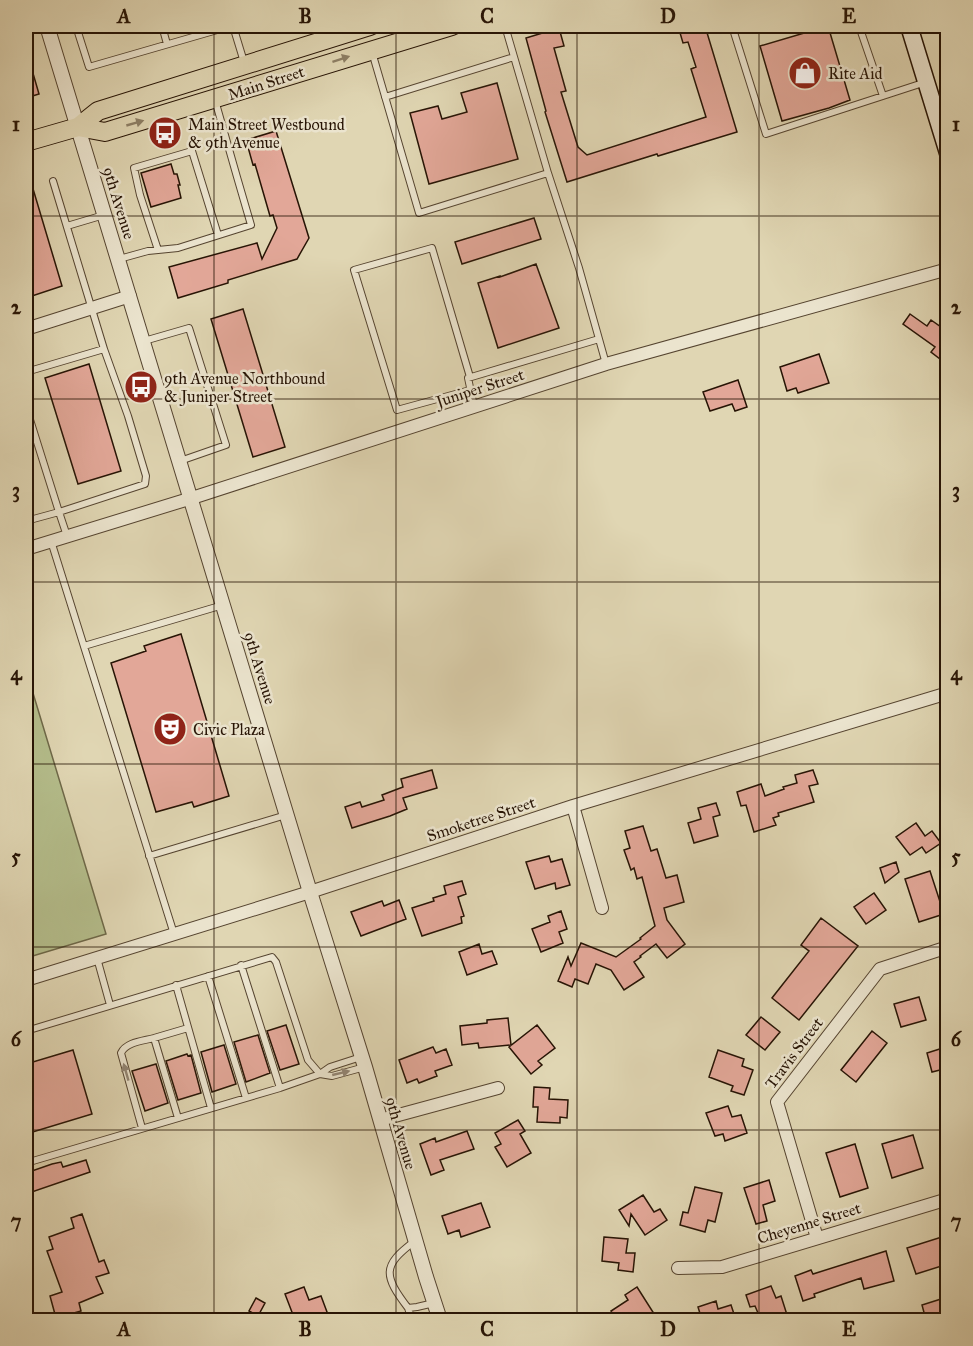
<svg xmlns="http://www.w3.org/2000/svg" width="973" height="1346" viewBox="0 0 973 1346" font-family="'IM FELL Great Primer',serif">
<rect width="100%" height="100%" fill="#e0d6b3"/>
<filter id="stains"><feTurbulence type="fractalNoise" baseFrequency=".00333" numOctaves="4"/><feColorMatrix values="0 0 0 0 .2 0 0 0 0 .09 0 0 0 0 .02 0 0 0 .5 -.17"/></filter>
<radialGradient id="worn" r=".72"><stop offset=".6" stop-color="#630" stop-opacity="0"/><stop offset="1" stop-color="#630" stop-opacity=".3"/></radialGradient>
<path fill="#b4bd8b" stroke="#6e6848" stroke-width="1.5" d="M26,670L106,934L26,958Z"/>
<path fill="#e2a798" stroke="#271405" stroke-width="1.5" d="M678,26H705L737,132L658,156L657,154L567,182L545,112L546,111L526,38L559,28L564,46L554,48L566,91L561,92L578,147L587,155L706,117L691,69L696,67L688,42L683,43Z
M828,26L850,100L829,108L782,121L760,46Z
M26,56H28L39,94L26,98Z
M497,83L518,159L429,184L410,113L438,106L442,119L467,112L461,93Z
M276,131L309,238L297,259L228,280V283L178,298L169,267L257,243L262,259L277,228L273,215L270,216L255,164L253,165L246,140Z
M171,164L174,174H177L180,185H178L181,198L151,207L141,173Z
M28,172L62,286L26,298V173Z
M534,218L541,239L462,264L455,242Z
M536,264L559,328L498,348L478,283L500,276V277Z
M243,309L285,447L253,457L211,319Z
M910,314L927,326L931,320L948,332V349L940,359L931,352L935,347L903,324Z
M819,354L829,383L798,393L796,388L787,391L780,367Z
M89,364L121,471L78,484L45,378Z
M738,380L747,407L735,411L732,404L710,411L703,392Z
M181,634L229,796L194,807L192,802L156,812L111,663L146,651L144,646Z
M432,770L437,788L403,798L407,809L390,816L352,828L345,807L360,802L362,807L384,800L382,795L403,787L401,779Z
M813,770L818,784L809,786L814,802L778,813L779,816L773,818L776,825L754,832L746,805L741,806L737,792L761,784L765,796L784,789L783,787L797,783L795,775Z
M716,803L720,815L713,817L718,836L694,843L688,823L701,819L698,808Z
M916,823L925,836L932,831L941,843L926,853L922,847L910,855L896,837Z
M643,826L651,851L657,849L666,878L677,875L684,902L664,908L667,920L685,944L667,958L656,944L640,956L641,957L634,962L644,977L624,990L611,970L596,964L588,984L575,979L572,987L558,981L568,957L571,966L581,943L616,957L641,939L640,938L655,926L642,877L637,879L634,868L631,870L624,850L630,848L625,831Z
M549,856L551,862L562,859L570,885L556,889L555,883L535,889L526,862Z
M896,862L899,872L885,883L880,868Z
M930,871L944,914L919,922L905,879Z
M462,881L466,894L458,897L464,916L461,917L462,923L422,936L412,908L434,901L433,898L446,894L444,886Z
M874,893L886,910L866,924L854,907Z
M399,900L406,919L361,936L351,912L382,901L384,906Z
M561,911L567,929L559,932L563,943L541,952L532,929L550,922L548,916Z
M821,918L858,946L799,1020L772,998L809,951L801,945Z
M479,944L482,954L492,951L497,964L467,975L459,952Z
M919,997L926,1020L901,1027L894,1004Z
M761,1017L780,1032L765,1050L746,1035Z
M508,1018L511,1045L479,1048L478,1043L462,1045L460,1026L487,1023V1020Z
M286,1025L299,1064L280,1070L267,1031Z
M537,1025L555,1048L538,1061L542,1065L531,1074L509,1047Z
M872,1031L887,1043L856,1082L841,1070Z
M258,1035L270,1073L246,1082L234,1042Z
M224,1045L236,1084L212,1092L201,1052Z
M433,1047L436,1053L446,1049L452,1065L435,1071L437,1076L419,1083L417,1079L407,1083L399,1060Z
M946,1047L948,1054V1068L932,1072L927,1053Z
M73,1050L92,1114L26,1134V1064Z
M718,1050L744,1059L742,1066L753,1070L744,1095L731,1091L733,1086L709,1077Z
M187,1054L188,1056L191,1055L201,1093L178,1100L166,1061Z
M156,1064L168,1103L145,1111L132,1071Z
M534,1087L550,1088L549,1099L568,1100L567,1118L560,1117V1123L537,1122L538,1107H533Z
M728,1106L732,1117L741,1115L747,1133L725,1141L723,1134L715,1136L706,1113Z
M518,1120L525,1131L520,1134L531,1153L507,1167L495,1147L501,1144L495,1133Z
M467,1131L474,1149L440,1160L444,1170L431,1175L420,1144L435,1138L436,1142Z
M913,1135L923,1168L892,1178L882,1144Z
M855,1144L868,1188L840,1197L826,1153Z
M86,1160L90,1172L26,1194V1173L52,1164L61,1162L63,1167Z
M769,1180L775,1201L763,1205L767,1221L756,1224L744,1188Z
M695,1187L722,1193L715,1222L708,1220L705,1232L680,1225L683,1212L688,1213Z
M643,1195L654,1212L660,1209L667,1220L645,1235L631,1214L629,1226L619,1210Z
M481,1203L490,1227L461,1237L459,1230L448,1234L442,1216Z
M82,1214L99,1262L104,1260L109,1273L96,1277L103,1293L79,1303L81,1311L56,1318L50,1296L62,1292L47,1251L53,1249L49,1237L74,1228L71,1218Z
M948,1235V1264L916,1274L907,1248Z
M604,1237L628,1239L626,1253H635L633,1272L618,1270L619,1263L602,1261Z
M886,1251L894,1281L864,1289L861,1278L814,1294L815,1297L803,1301L795,1276L811,1270L813,1274Z
M771,1286L776,1298L781,1296L788,1318L780,1320H761L755,1306L750,1307L746,1295Z
M304,1287L309,1300L321,1296L330,1320H295L285,1294Z
M637,1287L658,1320H617L611,1311L628,1300L625,1295Z
M256,1298L265,1303L258,1316L249,1311Z
M941,1299L946,1314L926,1320L922,1305Z
M716,1301L718,1309L731,1305L736,1320H710L709,1318L702,1320L698,1307Z"/>
<g fill="none" stroke-linecap="round" stroke-linejoin="round">
<g stroke="#554430" stroke-width="8">
<path id="service" d="M76,26L89,67L231,26
M162,26L167,44
M233,26L244,62
M614,26V27
M732,26L766,134L926,82
M859,26L883,96
M372,52L419,213L548,173L505,26
M385,97L514,57
M937,115L948,111
M53,181L104,349
M67,226L104,215
M158,250L140,195L134,168L192,151L218,235
M119,259L148,251L178,248L251,225L237,177L215,100
M599,339L606,364
M144,341L189,328L226,445L180,461
M26,372L104,349L128,416L146,476L145,484L59,512L67,536
M470,390L397,410L354,270L432,248L470,377
M474,406L468,378L599,339L579,268L548,173
M26,407L59,512L26,521
M51,541L174,934
M84,646L223,605
M149,856L286,815
M97,958L110,1005
M241,965L280,1088
M208,976L246,1098
M176,985L211,1108
M26,1031L272,957L276,962L308,1060L320,1074L280,1088L26,1163
M361,1057L330,1067L320,1074L332,1076L365,1067
M178,1118L154,1038L188,1028
M142,1128L121,1053C126,1042 143,1041 154,1038
M415,1241C381,1266 384,1276 408,1308L417,1307L434,1303
M408,1308L412,1320"/>
</g>
<g stroke="#554430" stroke-width="14">
<path id="minor" d="M26,329L130,296
M26,549L192,498L606,364L948,269
M573,806L602,908
M26,980L310,892L573,806L948,693
M380,1120L498,1088
M817,1238L777,1102L880,969L948,947
M678,1268L722,1267L948,1199"/>
</g>
<g stroke="#554430" stroke-width="16">
<path id="tertiary" d="M47,26L310,892L365,1067L426,1277L440,1320"/>
</g>
<g stroke="#271405" stroke-width="19">
<path id="secondary" d="M909,26L948,153"/>
</g>
<g stroke="#271405" stroke-width="20">
<path id="primary" d="M78,127L105,132L452,26
M26,142L78,127L98,111L370,26"/>
</g>
<use href="#service" stroke="#ebe4ce" stroke-width="6"/>
<use href="#minor" stroke="#ebe4ce" stroke-width="12"/>
<use href="#tertiary" stroke="#ebe4ce" stroke-width="14"/>
<use href="#secondary" stroke="#ebe4ce" stroke-width="16"/>
<use href="#primary" stroke="#e0d6b3" stroke-width="18"/>
</g>
<defs><path id="oneway-solid" d="M-6-.8H1V-3.2L6.5 0L1 3.2V.8H-6Z" transform="scale(1.5)"/></defs>
<g fill="#8d7f65">
<use href="#oneway-solid" transform="translate(341 59) rotate(-18)"/>
<use href="#oneway-solid" transform="translate(135 123) rotate(-16)"/>
</g>
<g fill="#938674">
<use href="#oneway-solid" transform="translate(126 1072) rotate(-106)"/>
<use href="#oneway-solid" transform="translate(341 1073) rotate(-13)"/>
</g>
<path fill="none" stroke="#271405" stroke-width="1.5" stroke-opacity="0.55" d="M214,26V1320M396,26V1320M577,26V1320M759,26V1320M26,216H948M26,399H948M26,582H948M26,764H948M26,947H948M26,1130H948"/>
<defs>
<g id="shop-disc" transform="scale(1.725)"><circle r="9.5" fill="#8f2418" stroke="#ebe4ce"/><path d="M-5-2.5h2.3a2.7 3.5 0 0 1 5.4 0H5L5.5 6h-11ZM-1.5-2.5h3a1.5 2.3 0 0 0-3 0Z" fill="#fff"/></g>
<g id="bus-disc" transform="scale(1.725)"><circle r="9.5" fill="#8f2418" stroke="#ebe4ce"/><path d="M-5-6H5V4H4V6H2V4H-2V6H-4V4H-5ZM-3.5-4V0h7V-4ZM-3.5 1.2v1.5H-2V1.2ZM2 1.2v1.5H3.5V1.2Z" fill="#fff"/></g>
<g id="theatre-disc" transform="scale(1.725)"><circle r="9.5" fill="#8f2418" stroke="#ebe4ce"/><path d="M-5-5.5Q0-4 5-5.5V0Q5 5 0 6Q-5 5-5 0ZM-3.3-2.5H-1v1.5H-3.3ZM1-2.5H3.3v1.5H1ZM-2.8 1Q0 5.5 2.8 1Z" fill="#fff"/></g>
</defs>
<g fill-rule="evenodd">
<use href="#shop-disc" x="805" y="73"/>
<use href="#bus-disc" x="165" y="133"/>
<use href="#bus-disc" x="141" y="387"/>
<use href="#theatre-disc" x="170" y="729"/>
</g>
<g text-anchor="middle" dominant-baseline="central" stroke-width="5" stroke-linejoin="round" paint-order="stroke">
<g font-size="16" fill="#271405" stroke="#ebe4ce" text-anchor="start">
<text x="828" y="73">Rite Aid</text>
<text x="188" y="124">Main Street Westbound<tspan x="188" dy="18">&amp; 9th Avenue</tspan></text>
<text x="164" y="378">9th Avenue Northbound<tspan x="164" dy="18">&amp; Juniper Street</tspan></text>
<text x="193" y="729">Civic Plaza</text>
</g>
<g font-size="16" fill="#271405" stroke="#ebe4ce">
<text transform="translate(266 83) rotate(-18)">Main Street</text>
<text transform="translate(119 203) rotate(73)">9th Avenue</text>
<text transform="translate(480 388) rotate(-18)">Juniper Street</text>
<text transform="translate(260 668) rotate(73)">9th Avenue</text>
<text transform="translate(481 819) rotate(-18)">Smoketree Street</text>
<text transform="translate(794 1053) rotate(-53)">Travis Street</text>
<text transform="translate(401 1133) rotate(74)">9th Avenue</text>
<text transform="translate(809 1223) rotate(-17)">Cheyenne Street</text>
</g>
</g>
<rect width="973" height="1346" fill="none" stroke="#e0d6b3" stroke-width="66"/>
<rect x="33" y="33" width="907" height="1280" fill="none" stroke="#271405" stroke-width="2"/>
<g font-size="20" text-anchor="middle" font-weight="bold" fill="#271405">
<text x="124" y="23">A</text>
<text x="305" y="23">B</text>
<text x="487" y="23">C</text>
<text x="668" y="23">D</text>
<text x="849" y="23">E</text>
<text x="16" y="131">1</text>
<text x="956" y="131">1</text>
<text x="16" y="314">2</text>
<text x="956" y="314">2</text>
<text x="16" y="497">3</text>
<text x="956" y="497">3</text>
<text x="16" y="680">4</text>
<text x="956" y="680">4</text>
<text x="16" y="863">5</text>
<text x="956" y="863">5</text>
<text x="16" y="1046">6</text>
<text x="956" y="1046">6</text>
<text x="16" y="1228">7</text>
<text x="956" y="1228">7</text>
<text x="124" y="1336">A</text>
<text x="305" y="1336">B</text>
<text x="487" y="1336">C</text>
<text x="668" y="1336">D</text>
<text x="849" y="1336">E</text>
</g>
<rect width="100%" height="100%" filter="url(#stains)"/>
<rect width="100%" height="100%" fill="url(#worn)"/>
</svg>
